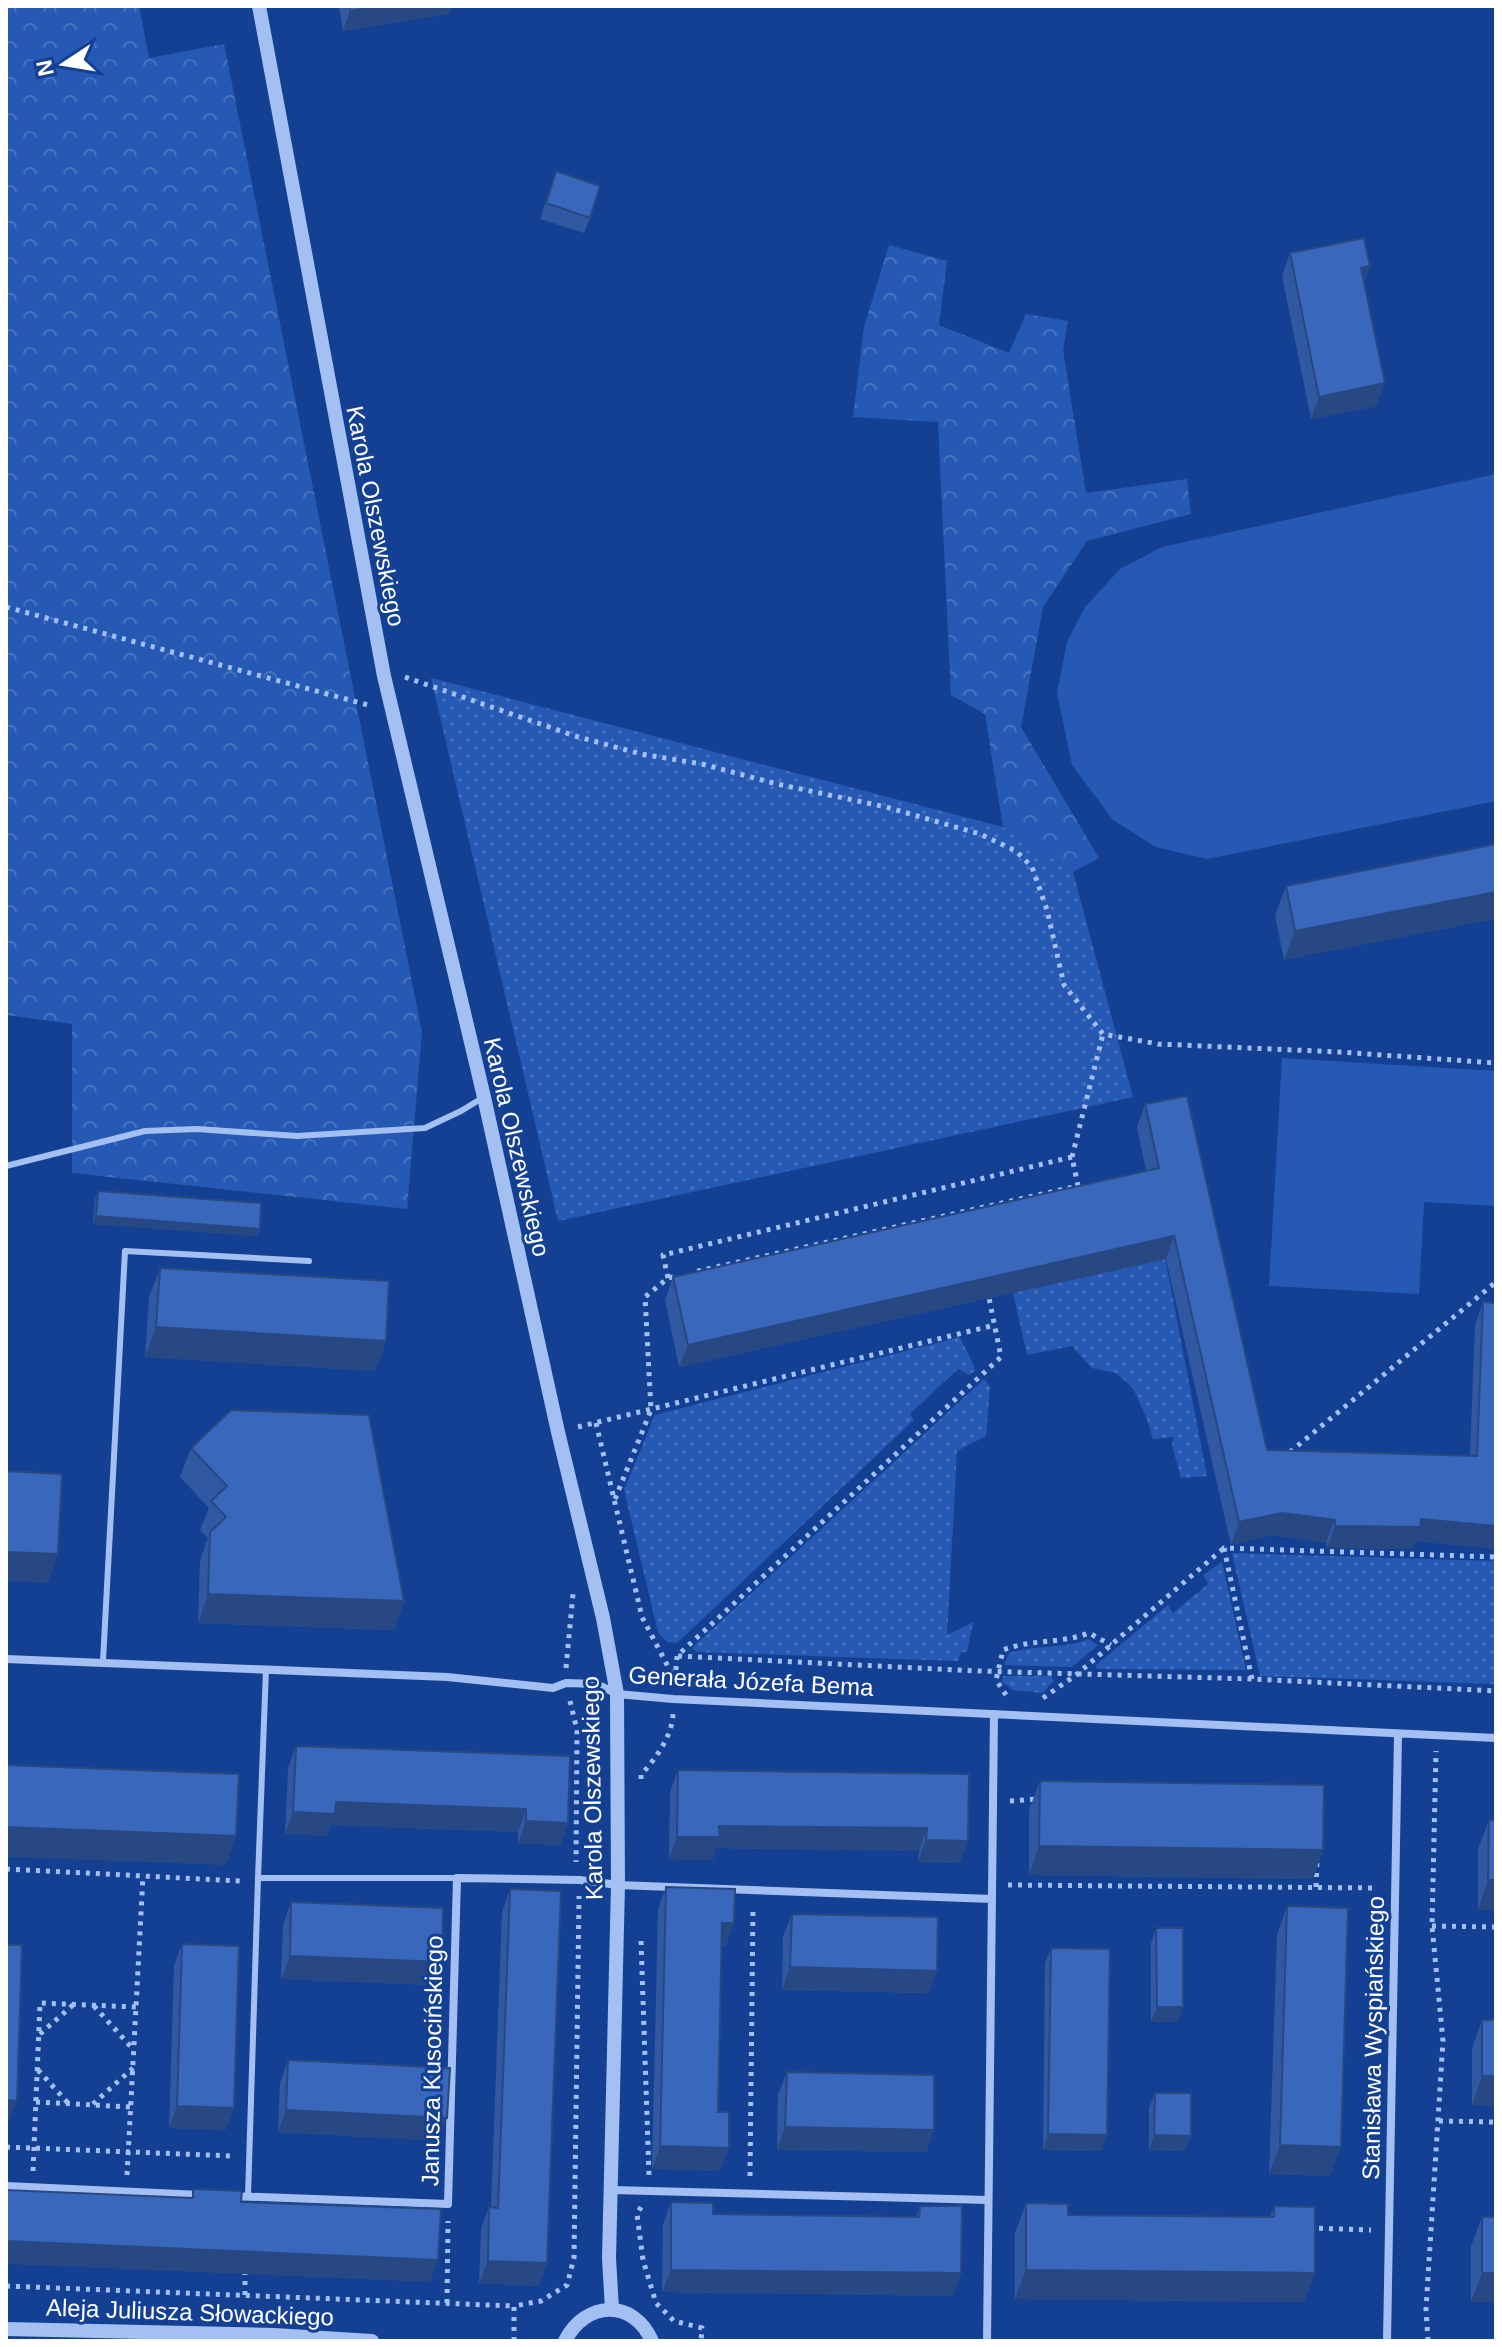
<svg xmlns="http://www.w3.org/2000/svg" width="1502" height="2347" viewBox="0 0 1502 2347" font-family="Arial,sans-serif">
<defs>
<pattern id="grass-dots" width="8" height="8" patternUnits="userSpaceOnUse" patternTransform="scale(2)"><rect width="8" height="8" fill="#2659b3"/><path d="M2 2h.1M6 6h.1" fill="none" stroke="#4772be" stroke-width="1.8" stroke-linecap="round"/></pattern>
<pattern id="forest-crowns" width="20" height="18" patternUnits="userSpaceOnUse" patternTransform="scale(2)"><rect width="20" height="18" fill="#2659b3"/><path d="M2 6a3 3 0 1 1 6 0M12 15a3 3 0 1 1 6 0" fill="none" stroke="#4772be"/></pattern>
</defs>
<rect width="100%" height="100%" fill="#144094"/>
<path fill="url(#grass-dots)" d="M431,678L1003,827L1073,872L1133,1097L558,1221Z
M1161,1237L1207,1476L1181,1478L1172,1445L1174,1437L1153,1439L1147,1419L1133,1388L1116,1373L1092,1368L1072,1346L1027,1355L1013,1293L1135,1266Z
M960,1337L973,1364L975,1371L969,1375L958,1369L910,1414L914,1420L677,1643L667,1642L658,1632L624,1490L655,1415Z
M984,1379L990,1387L986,1436L957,1451L947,1635L973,1622L967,1652H961L958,1661L697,1652L692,1648Z
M1232,1553L1496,1561V1684L1260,1676Z
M1222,1562L1246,1670L1098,1669L1095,1666L1168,1605L1173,1613L1208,1584L1203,1575Z
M1088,1639L1098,1645L1072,1667L1004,1665L1009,1653C1035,1644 1063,1650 1088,1639Z
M1003,1676H1051L1054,1681L1042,1693L1013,1690L1002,1682Z"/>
<path fill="url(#forest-crowns)" d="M6,6H139L149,58L224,44L422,1032L407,1209L72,1173V1024L6,1015Z
M889,245L947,261L939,325L1009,353L1026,314L1068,321L1063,350L1086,493L1187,479L1191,514L1087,541L1043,607L1021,727L1099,858L1073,872L1003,827L985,714L951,695L938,422L853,417L864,327Z"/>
<path fill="#2659b3" d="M1496,474V801L1207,859L1156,847L1113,820L1072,765L1057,693L1067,642L1085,607L1120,569L1162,547Z
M1282,1058L1496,1071V1206L1424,1202L1419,1294L1269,1286Z"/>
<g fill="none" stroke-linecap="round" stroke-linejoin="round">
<path stroke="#a4c0f2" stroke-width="5" stroke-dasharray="4 6" stroke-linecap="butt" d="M6,607L368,705
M405,677L575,736L641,754L702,764L777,784L886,807L980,834L1016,851L1032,867L1047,910L1064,985L1103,1034L1158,1044L1339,1052L1496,1063
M1072,1157L1103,1034
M668,1278L663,1255L1072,1157L1078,1186L694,1272
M596,1423L642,1617L675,1680
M578,1427L995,1325
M1290,1452L1496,1282
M615,1499L651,1410L645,1297L668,1278L677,1276
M678,1656L979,1671L1252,1679L1496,1691
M566,1668L573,1594
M1252,1679L1224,1548L1496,1557
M675,1680L677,1656L1001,1357L989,1298
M1006,1695L996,1680L1003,1650C1031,1639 1059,1644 1089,1633L1111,1645
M1043,1698L1076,1675L1224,1548
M570,1701L577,1730L576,1862
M641,1779V1775C655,1759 672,1737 673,1714
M1010,1801L1036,1799
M6,1869L241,1881
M1008,1885L1378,1888
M1316,1887L1317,1860
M1432,1926L1496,1927
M641,1941L649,2175
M94,2006L133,2049
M40,2034L74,2004
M38,2070L68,2103
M36,2102L131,2107
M93,2104L133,2068
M1439,2121L1496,2122
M6,2147L232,2156
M33,2171L40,2003L136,2007
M127,2175L143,1876
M750,2176L753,1906
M641,2207L637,2214L643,2260L656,2303L674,2321L702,2328L701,2341
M1309,2228L1371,2230
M6,2286L514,2306
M245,2295V2269
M447,2303L448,2221
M514,2341V2306L541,2301L567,2285L574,2258L579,1896
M1428,2341L1426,2309L1443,2041L1432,1926L1436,1751"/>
<path stroke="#a4c0f2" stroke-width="6" d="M6,1166L145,1131L197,1129L297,1136L425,1128L461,1111L484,1097
M103,1661L125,1251L309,1261
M266,1669L258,1878H457
M248,2196L258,1878"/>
<path stroke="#a4c0f2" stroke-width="8" d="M6,1659L447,1677L553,1688L566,1683L597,1684L617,1694L673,1699L1496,1738
M6,2186L201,2195
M612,2190L988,2200
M231,2196L448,2204L457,1878L580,1880L618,1885L992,1899
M987,2341L994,1714
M1387,2341L1398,1735"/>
<path stroke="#a4c0f2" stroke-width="14" d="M259,6L384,676L484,1097L558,1432L603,1618L617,1694L618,1885L609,2258L612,2309
M6,2329L274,2335L372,2341
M565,2341C585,2301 633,2298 652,2341"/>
</g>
<path fill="#3059a1" d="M339,6H452L449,14L343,31Z
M556,171L590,218L584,233L540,219Z
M1290,253L1370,266L1364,284L1377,406L1311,419L1282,276Z
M1496,844L1284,960L1275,915L1286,886Z
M1145,1104L1267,1450L1470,1456L1475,1325L1483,1302L1496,1303V1549L1415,1541L1412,1549L1327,1548L1326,1543L1273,1535L1231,1545L1166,1259L679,1367L665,1300L673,1277L1146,1171L1137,1127Z
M98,1191L260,1229L257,1236L93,1224L95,1199Z
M160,1268L386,1341L375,1371L145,1357L149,1297Z
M191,1448L404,1601L394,1630L198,1623L200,1561L208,1538L200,1530L209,1508L180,1477Z
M296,1746L568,1823L560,1845L518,1843V1832L331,1825L327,1836L285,1834L288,1768Z
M678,1770L969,1774L960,1863L918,1862L919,1851L716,1848L712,1860L669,1859L670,1792Z
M1040,1781L1323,1850L1313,1879L1029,1875V1810Z
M1489,1820L1496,1910H1478V1849Z
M666,1887L726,1946H722L718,2112L720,2171L652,2169L658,1909Z
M510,1889L547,2263L539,2286L479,2283L481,2229L489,2207H491L502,1912Z
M291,1902L433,1985L281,1979L283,1925Z
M1287,1906L1330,2176L1269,2174L1277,1935Z
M792,1914L929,1993L782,1990L783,1936Z
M1156,1928L1178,2022H1151V1943Z
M182,1944L226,2130L169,2128L174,1966Z
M1051,1948L1102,2151L1043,2150L1045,1963Z
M1482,2020L1496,2106L1472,2105V2049Z
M288,2060L439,2141L278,2132L280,2083Z
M787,2072L934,2130L926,2152L777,2150L778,2095Z
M1155,2093L1191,2136L1185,2151L1149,2150V2108Z
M671,2202L713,2214L916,2217L920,2206L953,2296L662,2292L663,2225Z
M1026,2203L1068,2215L1270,2217L1274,2206L1304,2302L1015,2299V2233Z
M1482,2217H1496V2302H1471V2246Z"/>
<path fill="#274883" d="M379,6H452L449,14L343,31L350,11Z
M1370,266L1362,289L1361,268Z
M1385,383L1377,406L1311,419L1319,397Z
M1496,892V919L1284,960L1295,931Z
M96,1216L260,1229L257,1236L93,1224Z
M1174,1236L1166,1259L679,1367L688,1345Z
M156,1327L386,1341L375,1371L145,1357Z
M1282,1513L1335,1520L1326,1543L1273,1535L1231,1545L1239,1522Z
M1421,1519L1496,1526V1549L1415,1541L1412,1549L1327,1548L1335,1526Z
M6,1552L58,1554L48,1583L6,1581Z
M208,1594L404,1601L394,1630L198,1623Z
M336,1802L526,1809L518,1832L331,1825L327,1836L285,1834L293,1812Z
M526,1821L568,1823L560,1845L518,1843Z
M719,1826L927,1828L919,1851L716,1848L712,1860L669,1859L677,1837Z
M6,1827L236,1836L226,1865L6,1857Z
M926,1840L968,1841L960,1863L918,1862Z
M1039,1846L1323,1850L1313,1879L1029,1875Z
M1488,1880H1496V1910H1478Z
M722,1923H734L726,1946L714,1945Z
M290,1956L442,1962L433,1985L281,1979Z
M790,1967L937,1971L929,1993L782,1990Z
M1157,2007H1183L1178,2022H1151Z
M1482,2076H1496V2106L1472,2105Z
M6,2100L17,2101L8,2123H6Z
M177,2106L234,2108L226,2130L169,2128Z
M286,2110L447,2118L439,2141L278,2132Z
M785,2127L934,2130L926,2152L777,2150Z
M1048,2134L1107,2135L1102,2151L1043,2150Z
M1154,2135L1191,2136L1185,2151L1149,2150Z
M1280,2145L1341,2147L1330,2176L1269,2174Z
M660,2146L729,2148L720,2171L652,2169Z
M6,2241L438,2260L430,2282L6,2264Z
M488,2261L547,2263L539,2286L479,2283Z
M671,2270L961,2273L953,2296L662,2292Z
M1026,2270L1315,2273L1304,2302L1015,2299Z
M1482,2273H1496V2302H1471Z"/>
<path fill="#3867bb" stroke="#274883" stroke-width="2" d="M350,6H379L350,11Z
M556,171L600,186L590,218L546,203Z
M1364,238L1370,266L1361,268L1385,383L1319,397L1290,253Z
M1496,844V892L1295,931L1286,886Z
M1187,1096L1267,1450L1477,1456L1483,1302L1496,1303V1526L1421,1519L1420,1527L1335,1526V1520L1282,1513L1239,1522L1174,1236L688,1345L673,1277L1159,1168L1145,1104Z
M98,1191L261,1203L260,1229L96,1216Z
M160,1268L389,1281L386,1341L156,1327Z
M231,1410L369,1415L404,1601L208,1594L210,1532L226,1517L211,1501L227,1486L191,1448Z
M6,1471L62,1474L58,1554L6,1552Z
M296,1746L570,1756L568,1823L526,1821V1809L336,1802L335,1814L293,1812Z
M6,1765L239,1774L236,1836L6,1827Z
M678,1770L969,1774L968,1841L926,1840L927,1828L719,1826L720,1837H677Z
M1040,1781L1324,1785L1323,1850L1039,1846Z
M1489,1820H1496V1880H1488Z
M666,1887L735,1889L734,1923H722L718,2112H729V2148L660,2146Z
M510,1889L561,1891L547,2263L488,2261L489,2207L498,2208Z
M291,1902L443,1908L442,1962L290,1956Z
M1287,1906L1348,1908L1341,2147L1280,2145Z
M792,1914L938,1917L937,1971L790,1967Z
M1156,1928H1183V2007H1157Z
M182,1944L239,1946L234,2108L177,2106Z
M6,1945H22L17,2101L6,2100Z
M1051,1948L1110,1949L1107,2135L1048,2134Z
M1482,2020H1496V2076H1482Z
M288,2060L450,2068L447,2118L286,2110Z
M787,2072L934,2075V2130L785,2127Z
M1155,2093H1191V2136L1154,2135Z
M193,2189L242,2191L241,2202L441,2209L438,2260L6,2241V2190L193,2198Z
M671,2202L713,2203V2214L919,2217L920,2206H962L961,2273L671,2270Z
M1026,2203L1068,2204V2215L1274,2217V2206L1315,2207V2273L1026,2270Z
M1482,2217H1496V2273H1482Z"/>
<g text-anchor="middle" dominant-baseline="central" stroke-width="6" stroke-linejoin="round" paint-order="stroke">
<g font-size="24" fill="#fff" stroke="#144094">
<text transform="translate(376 516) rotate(79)">Karola Olszewskiego</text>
<text transform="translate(517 1147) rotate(77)">Karola Olszewskiego</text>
<text transform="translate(751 1681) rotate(3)">Generała Józefa Bema</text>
<text transform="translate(592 1788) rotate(-91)">Karola Olszewskiego</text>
<text transform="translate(1373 2038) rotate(-89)">Stanisława Wyspiańskiego</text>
<text transform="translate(432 2061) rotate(-89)">Janusza Kusocińskiego</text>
<text transform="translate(190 2312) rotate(2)">Aleja Juliusza Słowackiego</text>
</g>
</g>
<rect width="1502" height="2347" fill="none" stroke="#ffffff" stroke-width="16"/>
<g transform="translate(64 64) rotate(258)" stroke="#144094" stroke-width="6" paint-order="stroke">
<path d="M0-6L14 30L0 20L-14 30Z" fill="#ffffff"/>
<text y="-12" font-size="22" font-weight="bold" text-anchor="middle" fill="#ffffff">N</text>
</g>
</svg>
